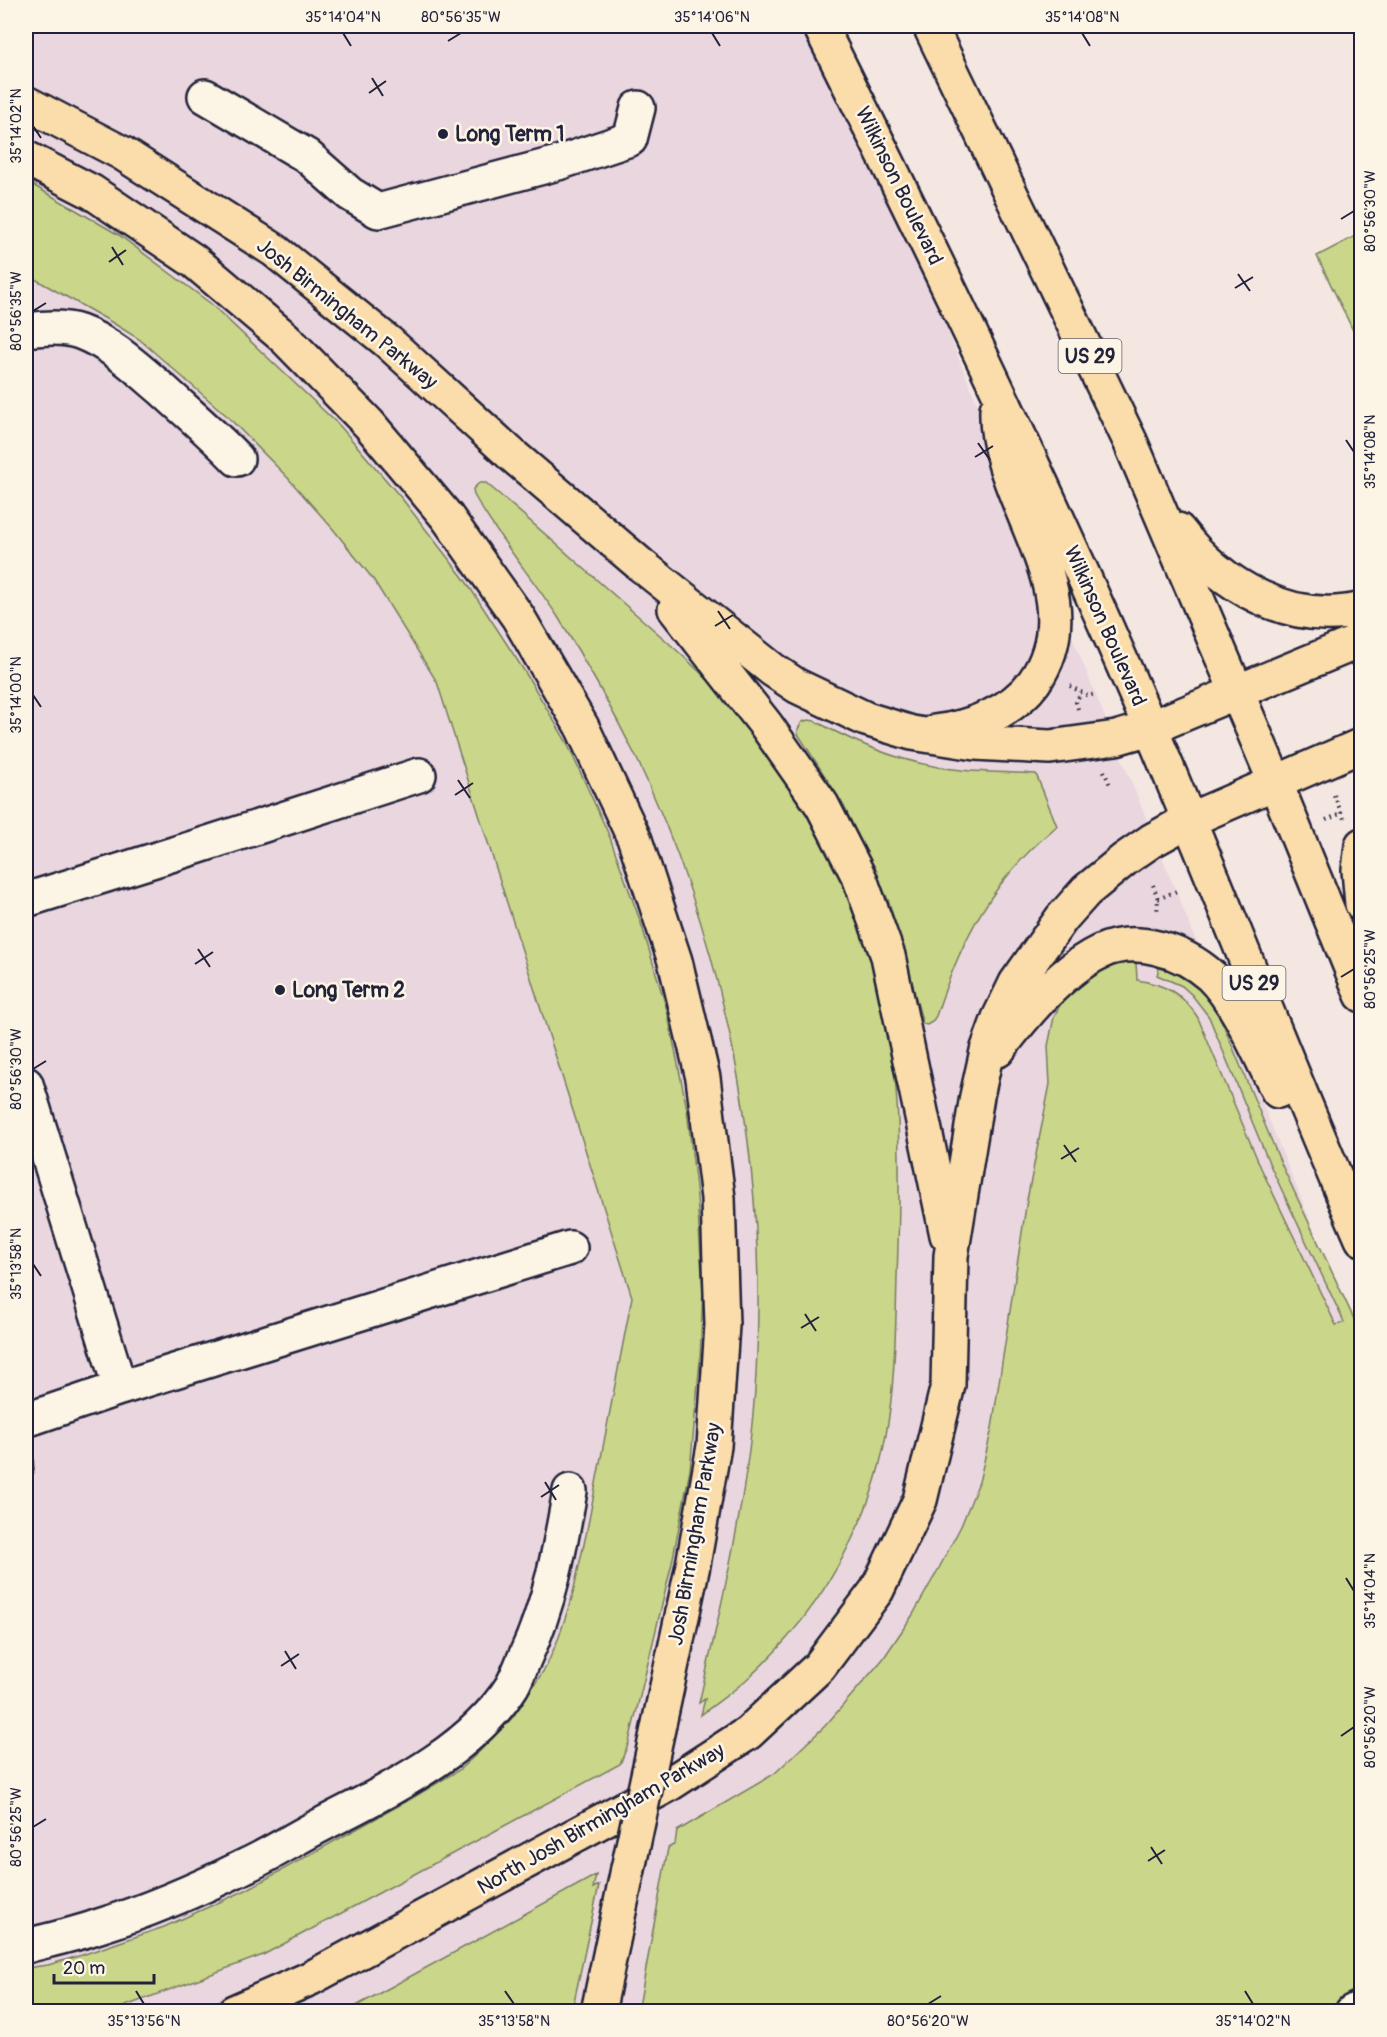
<svg xmlns="http://www.w3.org/2000/svg" width="1387" height="2037" viewBox="0 0 1387 2037" font-family="Pangolin,sans-serif">
<defs>
<filter id="shadow"><feDropShadow dx="5.5" dy="5.5" stdDeviation="0" flood-color="#0004"/></filter>
</defs>
<rect width="100%" height="100%" fill="#f4e7e2"/>
<filter id="ink" filterUnits="userSpaceOnUse"><feTurbulence type="fractalNoise" baseFrequency=".0167" numOctaves="2"/><feDisplacementMap in="SourceGraphic" scale="12" xChannelSelector="R" yChannelSelector="G"/><feConvolveMatrix kernelMatrix="1 2 1 2 8 2 1 2 1" color-interpolation-filters="sRGB"/></filter>
<g filter="url(#ink)">
<path fill="#ead6de" d="M26,26H801L912,244L1361,1345V2011L26,2012Z"/>
<path fill="#cad689" stroke="#767c62" stroke-width="1.5" d="M26,181L119,235L210,303L340,426L403,500L465,580L525,672L566,741L609,835L641,923L667,1010L687,1109L697,1196L703,1290L700,1361L690,1470L672,1563L629,1742L620,1764L263,1955L112,2011H26V1968L48,1965L82,1955L164,1927L246,1890L409,1800L459,1770L479,1752L513,1717L546,1667L559,1637L572,1597L586,1535L632,1297L437,682L373,579L333,529L287,477L227,416L139,339L113,323L26,274Z
M1361,233V347L1317,256Z
M479,483H486L499,494C541,530 582,567 623,603C661,636 700,669 733,707C745,721 756,738 767,753C779,768 792,783 801,799C829,846 858,904 873,956C903,1060 901,1170 897,1277C895,1358 895,1441 862,1517C836,1579 797,1634 747,1679C733,1692 716,1703 701,1715L705,1699L699,1703C724,1594 750,1486 756,1374C768,1163 727,948 636,757C612,709 586,662 558,617C531,576 498,538 474,495L473,489Z
M808,720L815,721C857,744 905,764 953,769C981,773 1009,772 1036,774L1057,826C992,880 962,937 936,1016L932,1022L927,1025L923,1024L889,902L844,806L798,734V729L802,722Z
M1136,962L1137,980C1164,984 1184,994 1198,1018L1261,1168L1336,1325L1344,1322L1270,1165L1209,1017L1192,995L1182,986L1157,975L1160,965C1192,977 1204,989 1221,1019L1280,1161L1361,1334V2011L638,2012L668,1848L675,1844L677,1831L774,1774L825,1726L883,1659L912,1616L939,1568L961,1526L979,1482L992,1428L1027,1200L1050,1084L1048,1046L1054,1017L1062,1001L1072,989L1097,972L1116,964Z
M596,1875L593,1888L599,1885L572,2011H347Z"/>
<path fill="#d4aed6" stroke="#22223b" stroke-width="1.5" filter="url(#shadow)" d="M29,1453L34,1469L26,1472V1454Z"/>
<g fill="none" stroke-linecap="round" stroke-linejoin="round">
<g stroke="#22223b" stroke-width="38">
<path id="minor" d="M205,96L307,156L350,194L378,211L558,163L630,139L638,108
M26,330C43,328 63,326 80,332C112,344 137,368 163,390C188,413 214,435 237,459
M26,900L196,847L419,775
M26,1084L120,1388
M26,1420L120,1388L570,1248
M26,1946C49,1940 73,1935 96,1927C148,1911 199,1889 247,1865C273,1853 297,1837 323,1824C390,1789 470,1752 512,1686C517,1677 521,1666 525,1657C550,1604 560,1548 570,1491
M1352,2012L1362,2007"/>
</g>
<g stroke="#22223b" stroke-width="38">
<path id="major" d="M820,26C935,257 1048,489 1150,727C1222,896 1288,1069 1362,1239
M930,26L1130,441L1276,784L1362,995
M26,103L122,153L274,250L388,342L512,455L641,565L773,670L797,686L866,719L912,733L975,743L1050,747L1116,738L1150,728L1362,640
M26,158L92,192L194,261L285,338L369,424L447,517L518,617L582,727L635,840L675,961L703,1078L718,1198L722,1325L714,1446L693,1565L659,1724
M1178,530C1220,585 1291,627 1362,609
M675,609L766,725L822,805L860,879L888,956L947,1235
M935,732C971,728 1012,712 1034,682C1096,594 993,500 997,409
M1362,845L1359,870L1362,904
M998,1050C1023,1016 1062,970 1100,952C1136,935 1183,951 1211,976C1238,1002 1260,1057 1278,1091
M234,2012L311,1978L668,1785L748,1733L819,1667L877,1590L920,1500L948,1385L951,1256L977,1096L987,1051L999,1018L1016,983L1062,918L1086,891L1125,859L1151,841L1189,820L1362,745
M598,2012L628,1869"/>
</g>
<path stroke="#22223b" stroke-width="4" stroke-dasharray="1.5 4.5" stroke-linecap="butt" d="M1070,686L1088,696L1096,694
M1078,709L1076,702L1081,692
M1104,771L1110,785
M1334,795L1344,819
M1326,820L1342,813
M1153,885L1158,899L1157,913
M1158,899L1179,890"/>
<use href="#minor" stroke="#fcf5e5" stroke-width="33"/>
<use href="#major" stroke="#fbddab" stroke-width="33"/>
<g stroke="#22223b" stroke-width="38" stroke-linecap="butt">
<path id="major-bridge" d="M628,1869L659,1724"/>
</g>
<use href="#major-bridge" stroke="#fbddab" stroke-width="33"/>
</g>
</g>
<path fill="none" stroke="#22223b" stroke-width="2" d="M343,33L351,46M712,33L720,46M1082,33L1090,46M448,41L461,33M372,78L383,96M369,93L386,81M33,126L41,138M1341,219L1354,211M112,247L123,265M109,262L126,250M1238,274L1250,291M1235,288L1253,277M33,311L46,303M1346,440L1354,452M978,443L990,460M975,457L993,446M718,611L730,629M715,626L733,615M33,695L41,707M458,780L470,798M455,795L473,783M198,949L210,967M195,964L213,952M1341,977L1354,969M33,1069L46,1061M1064,1145L1076,1162M1061,1159L1079,1148M33,1264L41,1276M805,1314L816,1331M801,1328L819,1317M545,1482L556,1500M541,1497L559,1485M1346,1578L1354,1591M285,1651L296,1669M281,1666L299,1654M1341,1736L1354,1727M33,1827L46,1819M1151,1847L1162,1864M1148,1861L1165,1850M136,1991L144,2004M505,1991L514,2004M1245,1991L1253,2004M928,2004L941,1996"/>
<g fill="#22223b" stroke="#fcf5e5" stroke-width="2">
<circle cx="443" cy="134" r="6"/>
<circle cx="280" cy="990" r="6"/>
</g>
<g text-anchor="middle" dominant-baseline="central" stroke-width="5" stroke-linejoin="round" paint-order="stroke">
<g fill="#fcf5e5" stroke="#63616e" stroke-width="1.5">
<rect x="1058.5" y="339" width="63" height="34" rx="4.5"/>
<rect x="1222.5" y="966" width="63" height="34" rx="4.5"/>
</g>
<g font-size="20" font-weight="bold" fill="#22223b">
<text x="1090" y="356">US 29</text>
<text x="1254" y="983">US 29</text>
</g>
<g font-size="21" font-weight="bold" fill="#22223b" stroke="#fcf5e5" text-anchor="start">
<text x="455" y="134">Long Term 1</text>
<text x="292" y="990">Long Term 2</text>
</g>
<g font-size="21" fill="#22223b" stroke="#fcf5e5">
<text transform="translate(899 186) rotate(64)">Wilkinson Boulevard</text>
<text transform="translate(347 314) rotate(39)">Josh Birmingham Parkway</text>
<text transform="translate(1105 626) rotate(66)">Wilkinson Boulevard</text>
<text transform="translate(695 1534) rotate(-80)">Josh Birmingham Parkway</text>
<text transform="translate(601 1819) rotate(-30)">North Josh Birmingham Parkway</text>
</g>
</g>
<rect width="1387" height="2037" fill="none" stroke="#fcf5e5" stroke-width="66"/>
<path d="M54 1974v9h100v-9" fill="none" stroke="#22223b" stroke-width="3"/>
<text x="63" y="1974" font-size="18" fill="#22223b" stroke="#fcf5e5" stroke-width="4.5" paint-order="stroke">20 m</text>
<rect x="33" y="33" width="1321" height="1971" fill="none" stroke="#22223b" stroke-width="2"/>
<g font-size="15" text-anchor="middle" fill="#22223b">
<text x="343" y="22">35°14'04"N</text>
<text x="461" y="22">80°56'35"W</text>
<text x="712" y="22">35°14'06"N</text>
<text x="1082" y="22">35°14'08"N</text>
<text transform="translate(16 126) rotate(-90)" y="5">35°14'02"N</text>
<text transform="translate(1370 211) rotate(-90)" y="5">80°56'30"W</text>
<text transform="translate(16 311) rotate(-90)" y="5">80°56'35"W</text>
<text transform="translate(1370 452) rotate(-90)" y="5">35°14'08"N</text>
<text transform="translate(16 695) rotate(-90)" y="5">35°14'00"N</text>
<text transform="translate(1370 969) rotate(-90)" y="5">80°56'25"W</text>
<text transform="translate(16 1069) rotate(-90)" y="5">80°56'30"W</text>
<text transform="translate(16 1264) rotate(-90)" y="5">35°13'58"N</text>
<text transform="translate(1370 1591) rotate(-90)" y="5">35°14'04"N</text>
<text transform="translate(1370 1727) rotate(-90)" y="5">80°56'20"W</text>
<text transform="translate(16 1827) rotate(-90)" y="5">80°56'25"W</text>
<text x="144" y="2026">35°13'56"N</text>
<text x="514" y="2026">35°13'58"N</text>
<text x="928" y="2026">80°56'20"W</text>
<text x="1253" y="2026">35°14'02"N</text>
</g>
</svg>
